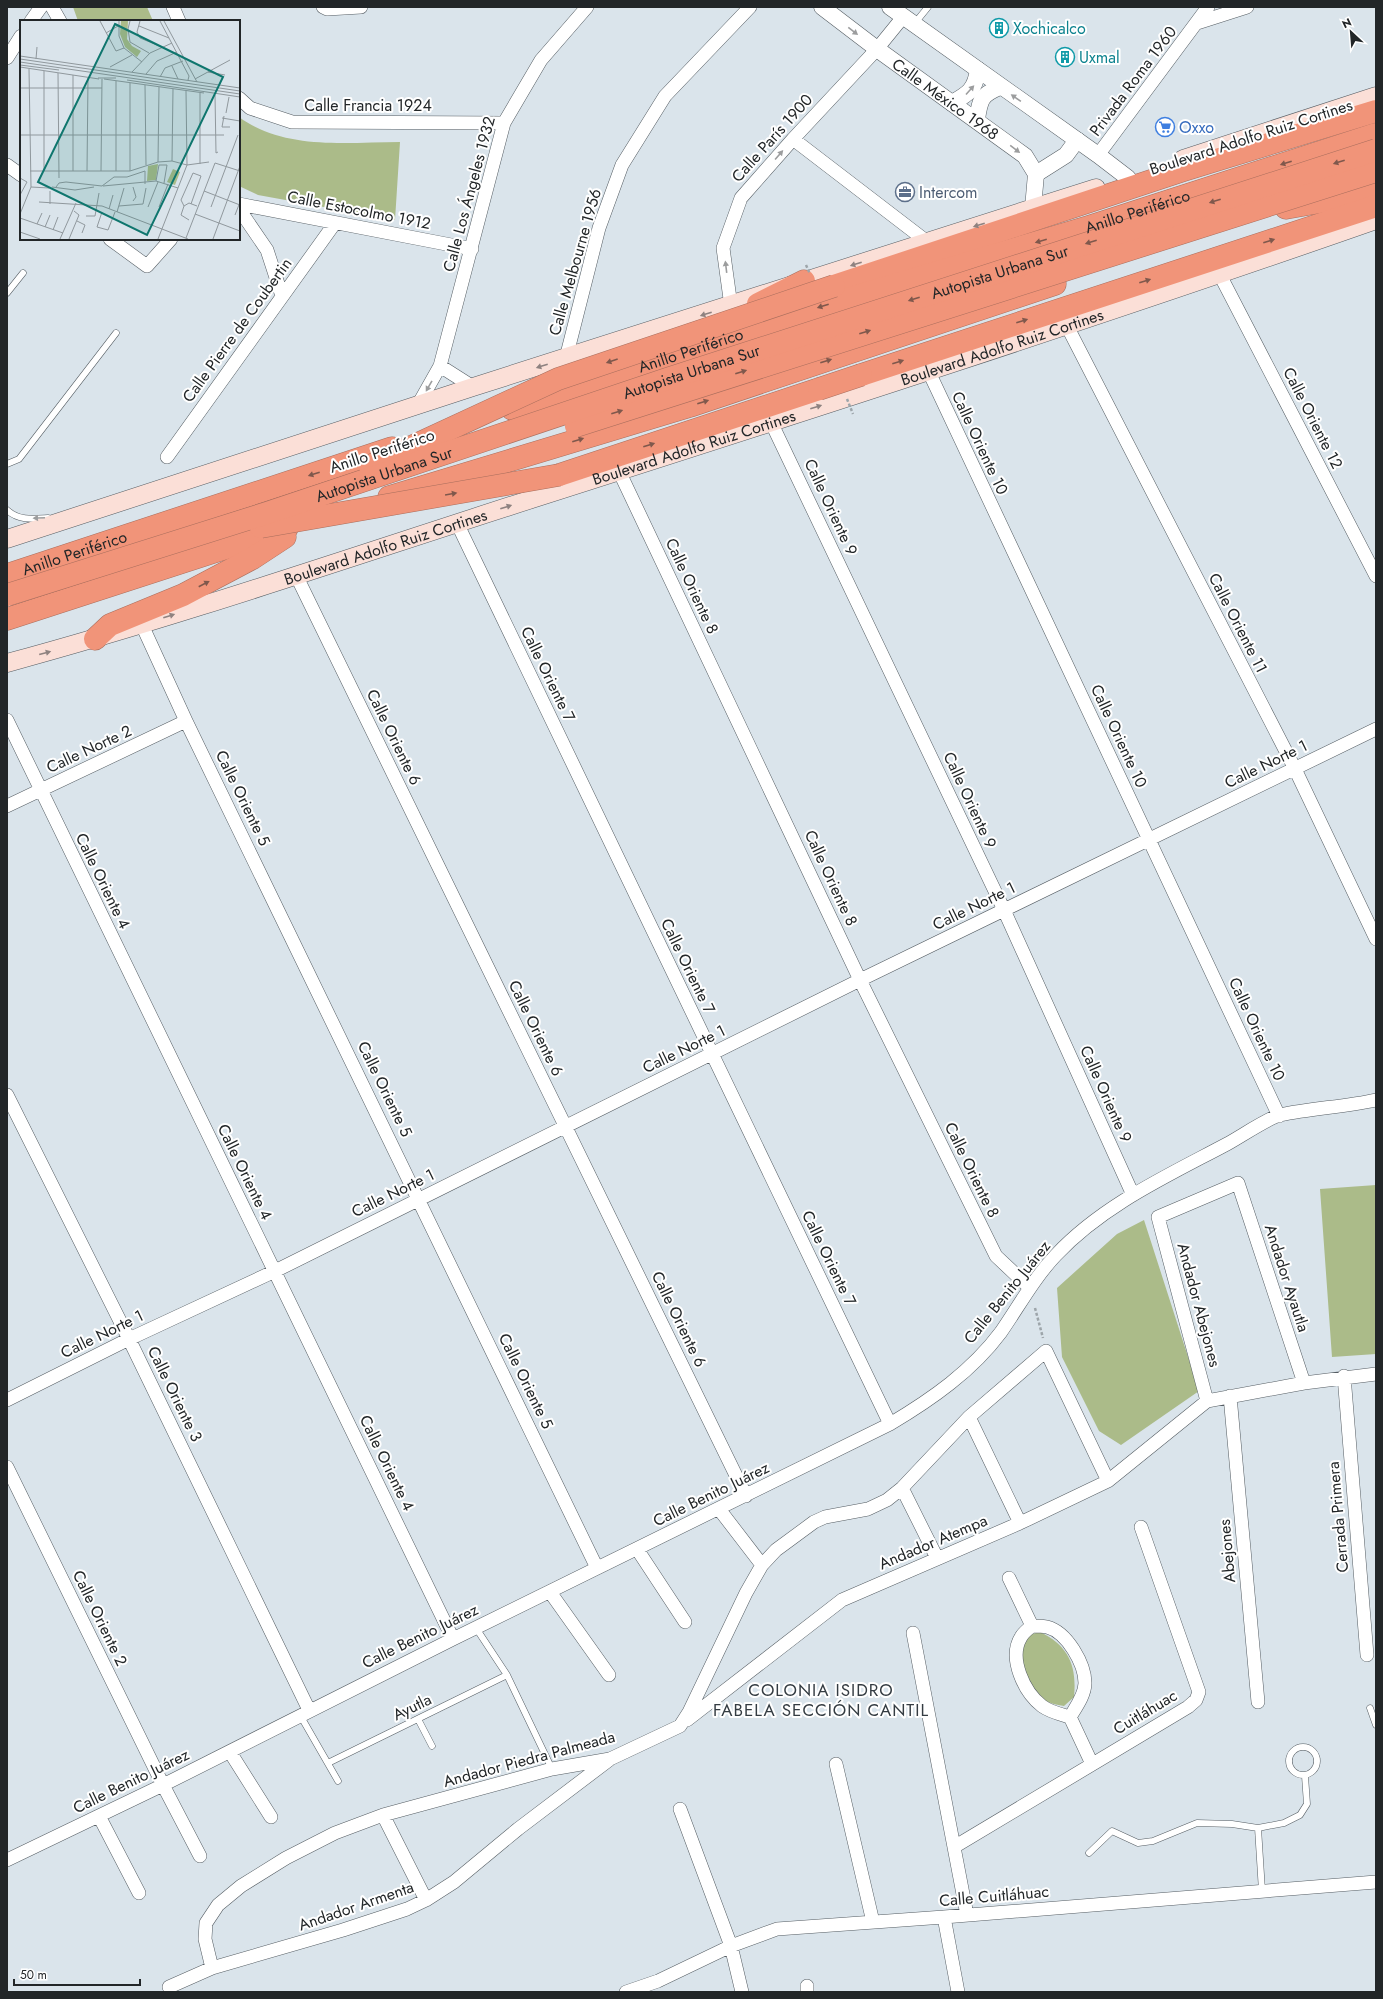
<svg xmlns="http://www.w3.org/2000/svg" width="1383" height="1999" viewBox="0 0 1383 1999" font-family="Jost,sans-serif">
<rect width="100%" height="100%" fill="#dae4eb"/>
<path fill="#abbb89" d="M73,7H147L153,21H78Z
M239,117C285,151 347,142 400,142L395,220L258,195L239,186Z
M1376,1185V1354L1332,1357L1320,1189Z
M1144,1220L1199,1391L1121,1445L1099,1431L1062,1357L1057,1288L1117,1234Z
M1040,1632C1069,1646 1077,1666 1074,1697L1064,1706C1053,1704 1043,1702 1036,1693C1027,1681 1012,1644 1031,1635C1033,1633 1037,1633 1040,1632Z"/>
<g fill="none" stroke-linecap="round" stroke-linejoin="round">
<g stroke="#555d63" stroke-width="7">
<path id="service" d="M915,23L928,7
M7,293L23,273
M7,464L19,459L116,333
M7,510C19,521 33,519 48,518
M476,1628L507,1675L552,1769
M1370,1708L1376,1725
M300,1715L338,1781
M418,1719L432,1746
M1289 1761a14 14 0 1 1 28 0a14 14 0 1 1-28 0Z
M328,1763L507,1675
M1258,1828L1262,1891
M1089,1853L1112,1831L1138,1843L1153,1841L1197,1823L1232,1824L1258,1828L1284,1823L1300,1815L1307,1804L1305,1776"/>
</g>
<g stroke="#555d63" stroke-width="14">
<path id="minor" d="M52,7L60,21
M173,7L179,21
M323,7L327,9L361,7
M31,21L41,7
M1197,23L1247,7
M7,58L21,36
M239,98L250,108L292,122L504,123
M793,139L926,241
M1098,155L1208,7
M7,165L21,175
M239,204L472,249
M239,209L267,250L282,296
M110,239L147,266L171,239
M1220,275L1376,576
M731,306L723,248L741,198L793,139L877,49L903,17
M1066,324L1295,769L1376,939
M566,358L599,228L622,165L665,96L750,7
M440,366L473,387
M928,370L1279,1116
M418,405L440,366L504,123L541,60L587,7
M771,422L1004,910L1133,1195
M167,457L335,223
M619,471L860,980L996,1256L1030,1288
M457,523L890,1424
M296,575L746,1496
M142,625L186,721L597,1568
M7,720L453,1639
M7,806L186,721
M7,1095L129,1339L309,1710
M1344,1376L1367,1655
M1230,1396L1258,1702
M7,1400L129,1339L275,1271L860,980L1376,729
M1207,1401L1158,1217L1238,1183L1304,1383
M969,1417L1020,1523
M7,1467L163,1785L200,1856
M902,1488L937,1558
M719,1509L762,1565
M637,1549L685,1622
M1009,1578L1032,1626
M550,1592L609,1675
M1032,1626C1037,1626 1043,1626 1047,1627C1067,1632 1085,1664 1085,1683C1085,1695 1076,1707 1070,1717C1060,1714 1050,1712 1042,1706C1024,1692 1008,1658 1021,1637C1023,1633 1028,1629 1032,1626Z
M913,1633L967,1915
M1070,1717L1092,1764
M687,1720L842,1600L1020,1523L1108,1481L1207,1401L1304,1383L1376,1374
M230,1752L271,1817
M836,1764L873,1922
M680,1809L731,1946L742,1992
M383,1815L426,1900
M99,1816L139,1893
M954,1847L1188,1707L1196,1700L1199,1692L1141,1527
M7,1860L163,1785L453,1639L890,1424C932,1399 972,1371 1001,1332C1019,1306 1034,1278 1056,1255C1103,1205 1167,1176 1227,1144C1240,1137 1268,1118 1280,1115C1312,1108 1345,1107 1376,1100
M944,1917L958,1992
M212,1968L205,1939L206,1923L218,1905L241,1886L286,1858L335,1833L383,1815L552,1769L610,1759L680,1726L689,1712L746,1593L762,1565L776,1550L814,1522L825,1517L868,1509L887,1500L902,1488L969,1417L1046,1351L1108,1481
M807,1986V1992
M169,1987L212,1968L343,1930L407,1909L426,1900L454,1882L518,1829L609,1760
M626,1992L658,1981L731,1946L777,1929L944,1917L1376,1882"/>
</g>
<g stroke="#555d63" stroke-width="17">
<g id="tertiary">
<path id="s1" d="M822,7L877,49L1025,156L1036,174L1033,208"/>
<path d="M890,7L1098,155L1128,178"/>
<path d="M952,103C968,94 975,90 978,70"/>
<path d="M977,119C980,99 981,95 1000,87"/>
<path d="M1036,174L1066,155L1077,140"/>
</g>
</g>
<g stroke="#555d63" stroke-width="19">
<g id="secondary">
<path d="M1183,159L1376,96"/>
<path d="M7,539L473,387L1096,188"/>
<path id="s2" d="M7,663C184,615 357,555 532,499C814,409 1096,318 1376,220"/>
</g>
</g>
<g stroke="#a96e5d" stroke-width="23">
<g id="motorway">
<path d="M1286,208L1376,192"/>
<path d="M834,286L1184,170L1376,111"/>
<path d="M758,304L804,281"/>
<path d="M861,375L1376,206"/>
<path id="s3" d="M512,409L827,305L1088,227L1376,134"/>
<path d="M559,475L819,389"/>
<path d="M389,497L690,406L1055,284"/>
<path id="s4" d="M7,575L392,448"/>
<path d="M7,619L287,528"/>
<path d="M95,639L110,625L183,595L253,558L285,537"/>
</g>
</g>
<path stroke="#9da5aa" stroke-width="2.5" stroke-dasharray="3 2" stroke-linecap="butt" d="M1035,1308L1043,1338"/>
<use href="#service" stroke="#fff" stroke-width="6"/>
<use href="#minor" stroke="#fff" stroke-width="13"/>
<use href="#tertiary" stroke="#fff" stroke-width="16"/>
<use href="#secondary" stroke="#fbdfd7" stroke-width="18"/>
<use href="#motorway" stroke="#f19479" stroke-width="22"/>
<g stroke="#a96e5d" stroke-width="23" stroke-linecap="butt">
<g id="motorway-bridge">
<path d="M819,389L861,375"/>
<path d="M576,426L1376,171"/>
<path d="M370,466L558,379L834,286"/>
<path d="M261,527L559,475"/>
<path id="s5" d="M7,595L267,513L667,379L1376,150"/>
</g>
</g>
<path stroke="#9da5aa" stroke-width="2.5" stroke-dasharray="3 2" stroke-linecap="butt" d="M806,265L810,274
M847,399L853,414"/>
<use href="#motorway-bridge" stroke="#f19479" stroke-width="22"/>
</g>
<defs><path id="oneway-solid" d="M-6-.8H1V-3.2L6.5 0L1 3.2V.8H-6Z"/></defs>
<g fill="#9c9d9e">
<use href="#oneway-solid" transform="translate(853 31) rotate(38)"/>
<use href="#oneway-solid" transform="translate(970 90) rotate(-48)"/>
<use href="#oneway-solid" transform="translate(1016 98) rotate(-145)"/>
<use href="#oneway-solid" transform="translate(1015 149) rotate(37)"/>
<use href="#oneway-solid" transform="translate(779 155) rotate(-49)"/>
<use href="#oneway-solid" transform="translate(726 267) rotate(-97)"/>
<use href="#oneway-solid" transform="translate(429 386) rotate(120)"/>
<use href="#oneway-solid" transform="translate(39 518) rotate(177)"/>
</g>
<g fill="#7f584c">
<use href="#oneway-solid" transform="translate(1339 162) rotate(162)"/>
<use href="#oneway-solid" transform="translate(1286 163) rotate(162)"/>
<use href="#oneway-solid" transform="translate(1215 201) rotate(162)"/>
<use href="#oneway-solid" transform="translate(1041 241) rotate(164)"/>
<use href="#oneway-solid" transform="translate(1269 241) rotate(-18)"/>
<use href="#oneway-solid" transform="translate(1091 242) rotate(162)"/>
<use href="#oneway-solid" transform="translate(1145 281) rotate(-18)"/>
<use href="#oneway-solid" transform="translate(914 299) rotate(162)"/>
<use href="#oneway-solid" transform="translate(823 306) rotate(162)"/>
<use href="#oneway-solid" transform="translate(1022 321) rotate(-18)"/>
<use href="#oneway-solid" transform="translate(865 332) rotate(-18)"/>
<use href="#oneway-solid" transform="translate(612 361) rotate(161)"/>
<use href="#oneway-solid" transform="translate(826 361) rotate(-18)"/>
<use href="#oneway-solid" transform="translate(898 362) rotate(-18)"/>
<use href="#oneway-solid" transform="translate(741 372) rotate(-18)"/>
<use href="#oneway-solid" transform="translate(703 402) rotate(-18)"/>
<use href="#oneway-solid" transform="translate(617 412) rotate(-18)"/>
<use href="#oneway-solid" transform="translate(578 440) rotate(-17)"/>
<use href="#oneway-solid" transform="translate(649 445) rotate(-18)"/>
<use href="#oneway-solid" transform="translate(314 474) rotate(162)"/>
<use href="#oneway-solid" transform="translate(451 494) rotate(-10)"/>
<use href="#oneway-solid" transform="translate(204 584) rotate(-28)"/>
</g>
<g fill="#8e8280">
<use href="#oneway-solid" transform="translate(979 225) rotate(163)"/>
<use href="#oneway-solid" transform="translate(856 264) rotate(162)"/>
<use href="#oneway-solid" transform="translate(706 314) rotate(162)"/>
<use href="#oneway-solid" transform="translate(542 366) rotate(163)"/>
<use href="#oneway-solid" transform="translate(816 407) rotate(-18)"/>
<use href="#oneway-solid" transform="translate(506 507) rotate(-18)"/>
<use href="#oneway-solid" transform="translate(169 616) rotate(-18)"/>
<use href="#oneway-solid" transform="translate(45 653) rotate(-15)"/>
</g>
<defs>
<g id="building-ring" transform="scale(1)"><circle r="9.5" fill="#fff" stroke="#0f9aa8" stroke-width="1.5"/><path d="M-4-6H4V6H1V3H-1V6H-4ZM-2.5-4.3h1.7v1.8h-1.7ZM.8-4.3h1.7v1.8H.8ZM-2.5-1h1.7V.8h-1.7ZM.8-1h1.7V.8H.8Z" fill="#0f9aa8"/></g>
<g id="supermarket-ring" transform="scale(1)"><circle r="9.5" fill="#fff" stroke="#3f7fe0" stroke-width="1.5"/><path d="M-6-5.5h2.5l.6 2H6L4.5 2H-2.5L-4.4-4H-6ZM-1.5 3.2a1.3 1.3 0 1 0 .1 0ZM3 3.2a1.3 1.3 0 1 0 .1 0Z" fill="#3f7fe0"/></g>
<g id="office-ring" transform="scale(1)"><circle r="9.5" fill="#fff" stroke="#5c6f8a" stroke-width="1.5"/><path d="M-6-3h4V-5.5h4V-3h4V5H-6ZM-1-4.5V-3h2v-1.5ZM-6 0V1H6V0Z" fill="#5c6f8a"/></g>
</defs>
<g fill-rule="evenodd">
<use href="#building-ring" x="999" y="28"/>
<use href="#building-ring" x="1065" y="57"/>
<use href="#supermarket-ring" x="1165" y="127"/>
<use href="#office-ring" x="905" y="192"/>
</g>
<g text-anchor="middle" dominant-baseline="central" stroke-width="4" stroke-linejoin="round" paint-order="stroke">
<g font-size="16" fill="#0d838f" stroke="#fff" text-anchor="start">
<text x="1013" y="28">Xochicalco</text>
<text x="1079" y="57">Uxmal</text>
</g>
<g font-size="16" fill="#222628" stroke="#fff">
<text transform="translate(1133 81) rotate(-53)">Privada Roma 1960</text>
<text stroke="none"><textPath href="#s1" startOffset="154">Calle México 1968</textPath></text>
<text x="368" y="105">Calle Francia 1924</text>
<text transform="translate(1251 137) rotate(-18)">Boulevard Adolfo Ruiz Cortines</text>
<text transform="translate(772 138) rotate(-48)">Calle París 1900</text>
<text transform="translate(469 194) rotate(-75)">Calle Los Ángeles 1932</text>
<text transform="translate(359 210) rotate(11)">Calle Estocolmo 1912</text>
<text stroke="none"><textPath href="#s3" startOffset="656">Anillo Periférico</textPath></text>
<text transform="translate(575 262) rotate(-74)">Calle Melbourne 1956</text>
<text stroke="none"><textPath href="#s5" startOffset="1044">Autopista Urbana Sur</textPath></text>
<text transform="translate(237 330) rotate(-54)">Calle Pierre de Coubertin</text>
<text stroke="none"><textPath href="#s2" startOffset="1044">Boulevard Adolfo Ruiz Cortines</textPath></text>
<text stroke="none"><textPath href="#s3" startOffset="188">Anillo Periférico</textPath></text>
<text stroke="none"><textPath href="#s5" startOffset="720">Autopista Urbana Sur</textPath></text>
<text transform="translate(1313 418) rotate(63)">Calle Oriente 12</text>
<text transform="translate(980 443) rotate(65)">Calle Oriente 10</text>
<text stroke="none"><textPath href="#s2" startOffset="720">Boulevard Adolfo Ruiz Cortines</textPath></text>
<text transform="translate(382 451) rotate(-18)">Anillo Periférico</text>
<text stroke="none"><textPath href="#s5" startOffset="396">Autopista Urbana Sur</textPath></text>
<text transform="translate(831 507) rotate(65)">Calle Oriente 9</text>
<text stroke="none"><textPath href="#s2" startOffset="396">Boulevard Adolfo Ruiz Cortines</textPath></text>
<text stroke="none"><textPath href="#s4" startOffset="71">Anillo Periférico</textPath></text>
<text transform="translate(692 586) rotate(65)">Calle Oriente 8</text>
<text transform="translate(1238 623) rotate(63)">Calle Oriente 11</text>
<text transform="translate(548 674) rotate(64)">Calle Oriente 7</text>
<text transform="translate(1119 736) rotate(65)">Calle Oriente 10</text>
<text transform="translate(394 737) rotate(64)">Calle Oriente 6</text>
<text transform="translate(89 749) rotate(-25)">Calle Norte 2</text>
<text transform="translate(1266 764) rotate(-26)">Calle Norte 1</text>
<text transform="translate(243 798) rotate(64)">Calle Oriente 5</text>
<text transform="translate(970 800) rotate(65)">Calle Oriente 9</text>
<text transform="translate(831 878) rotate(65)">Calle Oriente 8</text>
<text transform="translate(103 881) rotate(64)">Calle Oriente 4</text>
<text transform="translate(974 906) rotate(-26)">Calle Norte 1</text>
<text transform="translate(688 966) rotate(64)">Calle Oriente 7</text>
<text transform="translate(536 1028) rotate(64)">Calle Oriente 6</text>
<text transform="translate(1257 1029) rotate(65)">Calle Oriente 10</text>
<text transform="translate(684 1049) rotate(-26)">Calle Norte 1</text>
<text transform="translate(385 1089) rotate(64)">Calle Oriente 5</text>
<text transform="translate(1106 1094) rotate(66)">Calle Oriente 9</text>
<text transform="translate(972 1170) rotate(64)">Calle Oriente 8</text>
<text transform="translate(245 1172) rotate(64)">Calle Oriente 4</text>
<text transform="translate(393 1193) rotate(-26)">Calle Norte 1</text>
<text transform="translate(829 1258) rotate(64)">Calle Oriente 7</text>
<text transform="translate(1287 1278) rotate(72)">Andador Ayautla</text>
<text transform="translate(1007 1292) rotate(-51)">Calle Benito Juárez</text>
<text transform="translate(1199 1305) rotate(75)">Andador Abejones</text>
<text transform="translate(679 1319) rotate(64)">Calle Oriente 6</text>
<text transform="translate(102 1334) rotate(-26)">Calle Norte 1</text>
<text transform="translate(526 1381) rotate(64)">Calle Oriente 5</text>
<text transform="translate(175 1394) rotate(64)">Calle Oriente 3</text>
<text transform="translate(387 1463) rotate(64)">Calle Oriente 4</text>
<text transform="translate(711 1494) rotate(-26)">Calle Benito Juárez</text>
<text transform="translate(1338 1517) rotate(-95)">Cerrada Primera</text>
<text transform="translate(933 1542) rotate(-23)">Andador Atempa</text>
<text transform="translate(1227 1551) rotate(-95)">Abejones</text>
<text transform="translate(100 1618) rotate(64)">Calle Oriente 2</text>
<text transform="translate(420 1636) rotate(-26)">Calle Benito Juárez</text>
<text transform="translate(412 1707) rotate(-26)">Ayutla</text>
<text transform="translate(1145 1712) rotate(-31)">Cuitláhuac</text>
<text transform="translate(529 1759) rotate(-15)">Andador Piedra Palmeada</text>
<text transform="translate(131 1781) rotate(-26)">Calle Benito Juárez</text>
<text transform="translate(994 1896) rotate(-5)">Calle Cuitláhuac</text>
<text transform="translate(356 1906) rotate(-19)">Andador Armenta</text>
</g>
<g font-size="16" fill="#366cbe" stroke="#fff" text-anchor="start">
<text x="1179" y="127">Oxxo</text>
</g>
<g font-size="16" fill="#4e5e75" stroke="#fff" text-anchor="start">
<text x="919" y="192">Intercom</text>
</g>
<g font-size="17" letter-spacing="1" fill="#343c42" stroke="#fff">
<text x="821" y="1690">COLONIA ISIDRO<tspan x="821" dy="20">FABELA SECCIÓN CANTIL</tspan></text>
</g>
</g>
<g transform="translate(20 20)">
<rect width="220" height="220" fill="#dae4eb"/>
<path d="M101,1H108L107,19L112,26L121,31L117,37L105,27L100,14ZM138,144L136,160L127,161L128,146ZM153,149L160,152L155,165L147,162Z" fill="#abbb89"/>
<path fill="none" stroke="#90989d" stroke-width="1" d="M80,1L96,31L104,28M99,1V16L104,28L122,42M110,1L108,9L110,22L129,33M120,1L117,12L120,18L142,27M140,1L169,56L168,60M144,1L177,62M119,6L149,18M86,13L98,6M0,36L220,68M0,39L220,71M16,39L17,27M0,42L220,74M0,45L39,50M152,46L158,59M0,47L79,59M90,47L112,35M24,51V151M112,52L130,33L152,23M188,52L205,55M38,53L39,158M126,54L137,41L157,32M53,55V151M140,57L145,48L163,41M78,58H96M84,59L184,73M175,59L210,40M107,60L220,77M96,61V151M125,65L126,145M0,68H82M180,73V144M195,75L196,133L198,132M206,93L209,77M204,96L202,107H210M202,98L220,101M0,115H204M152,141L153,69M138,142L139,67M10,151H110L138,142L152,141L167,145L189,142M67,151L68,58M81,151L82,59M110,151V63M0,158L7,162L0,175M136,161L139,145H147L144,163M83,166L136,161L158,168M11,167L29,168M32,167L55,170L74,167M36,167L39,163L46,162L82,166L94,157H107L125,151V164M30,171V184M184,171L220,185M113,181L116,177L113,167M19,182L82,186L168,219M99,186L123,184L126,168M164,186L169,183L177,186M128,187L138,162M139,187L148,164M191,187L218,115M89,189L93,175M82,192L77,207L88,210L95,192M97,192L104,168M0,194L11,167L9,49M175,194L220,211M215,195L220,182M66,196H75L79,173M0,198L43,213M169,200L161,195L164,186L161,180L173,153L181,156L171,184M57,201L65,205L62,213M17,204L22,193M25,207L30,195M33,210L38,197M0,212L20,219M166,218L195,143L220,151M40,219L56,183M49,219L59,195L54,191M138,219L167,145L166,71M193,219L220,146"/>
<path fill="#0f766e" fill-opacity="0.15" stroke="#0f766e" stroke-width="2" d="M95,4L203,57L127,215L18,162Z"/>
<rect width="220" height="220" fill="none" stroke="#222628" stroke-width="2"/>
</g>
<rect width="1383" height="1999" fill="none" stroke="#222628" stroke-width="16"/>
<g transform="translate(1351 32) rotate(334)" stroke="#ffffff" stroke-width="3" paint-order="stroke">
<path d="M0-3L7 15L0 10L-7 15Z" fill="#222628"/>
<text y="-6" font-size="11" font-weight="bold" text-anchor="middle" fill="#222628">N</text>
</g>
<path d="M14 1979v6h126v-6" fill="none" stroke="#222628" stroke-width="2"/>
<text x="20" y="1979" font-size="12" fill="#222628" stroke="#ffffff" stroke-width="3" paint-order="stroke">50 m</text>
</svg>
